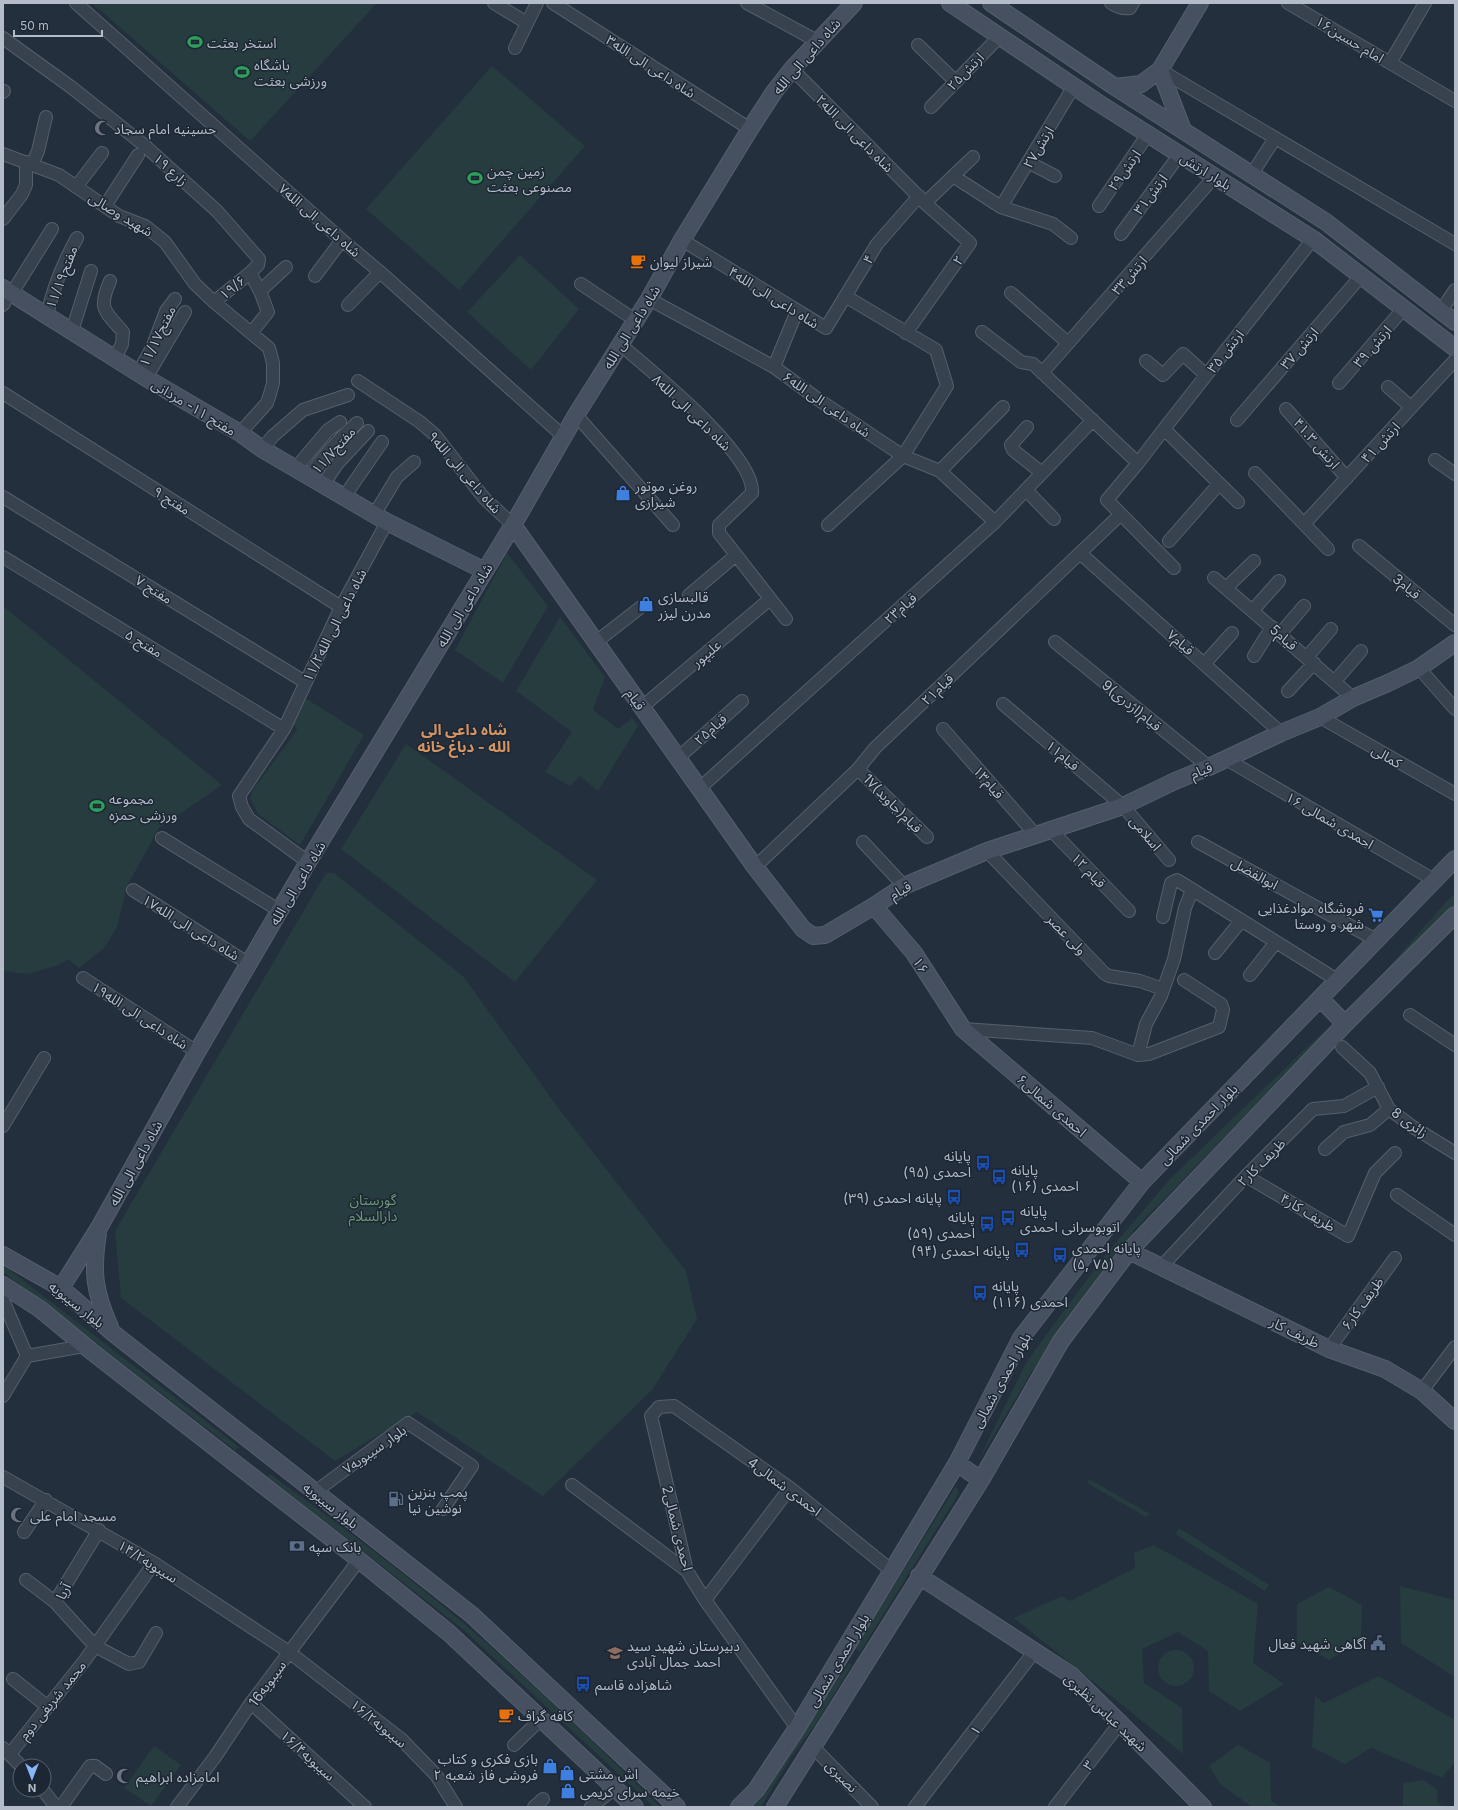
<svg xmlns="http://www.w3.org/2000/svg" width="1458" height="1810" viewBox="0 0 1458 1810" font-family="Inter,'Noto Sans Arabic',sans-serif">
<rect width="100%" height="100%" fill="#242f3e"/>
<path fill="#263c3f" d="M92,3H377L250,141Z
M492,66L585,146L459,290L366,209Z
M520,255L579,309L531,370L467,312Z
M507,553L548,606L503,683L455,650Z
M3,606L222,785L159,828L127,886L117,927L104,948L79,968L68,959L58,965L28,974L3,971Z
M560,617L605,677L593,710L618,729L632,718L638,726L598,791L580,776L570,786L545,772L572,732L516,691Z
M305,698L364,735L300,845L258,814L250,799L252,791L297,730L293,722Z
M406,744L597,880L515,982L341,849Z
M326,873H334L464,977L556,1105L686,1271L697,1319L652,1390L543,1496L417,1412L335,1461L121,1298L115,1231Z
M1455,893V905L1357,1003L1446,902Z
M1329,1026L1309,1051L1134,1230L1031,1373L977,1463L1027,1361L1102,1259L1169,1180Z
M3,1267L7,1268L239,1447L235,1450L3,1272Z
M270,1474C337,1523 405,1573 468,1627C535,1684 598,1746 660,1807H654L465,1631L268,1477Z
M1089,1479L1150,1514L1146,1517L1087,1483Z
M956,1486L959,1493L860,1652L855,1648Z
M1179,1528L1269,1585L1265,1591L1175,1534Z
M1154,1545L1258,1604L1253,1663L1284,1684L1240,1711L1209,1691L1208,1651L1178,1632L1142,1649L1144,1683L1182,1708L1183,1754L1014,1618L1062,1596L1070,1601L1135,1568L1134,1553Z
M1400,1586L1455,1600V1677L1401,1643Z
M1329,1587L1362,1605L1361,1642L1329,1660L1297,1642V1604Z
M1158 1668a18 18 0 1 1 36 0a18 18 0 1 1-36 0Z
M849,1663L852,1665L815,1725L791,1757L761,1807H749Z
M1379,1676L1455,1720V1762L1442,1778L1371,1748L1345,1764L1312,1747L1315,1696L1324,1703Z
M1238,1745L1270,1763L1271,1801L1282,1807H1252L1220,1784L1209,1766Z
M154,1746L181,1765L151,1806L124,1788Z
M1424,1780L1438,1790L1437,1802L1444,1807H1403V1783Z"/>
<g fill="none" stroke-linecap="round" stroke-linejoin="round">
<g stroke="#565f6c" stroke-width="14">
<path id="street" d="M76,3L342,240L380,272L563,436
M494,3L527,23
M553,3L750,129
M747,3L817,41
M1111,3C1118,7 1122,9 1130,8L1133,3
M1288,3L1455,101
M3,38L71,87L144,145L217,211L259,259L258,265L250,273L260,291L268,312L252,332
M918,45L955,81
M515,48L537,3
M1390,63L1425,3
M792,69L925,203L970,243L906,333
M1160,70L1455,244
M3,92L4,91
M931,107L1000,36
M3,154L59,175L119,216L145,226L165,242L195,284L214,302L269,348L273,363V383L270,394L267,403L240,433
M1028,162L1055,176
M32,165L38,151L46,117
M1252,174L1275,138
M953,176L1001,207L1053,224L1071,238
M76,187L102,153
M925,203L973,157
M105,206L138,155
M1099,206L1148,134
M1001,207L1074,86
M3,219L22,194L26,185V162
M1121,234L1180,154
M682,240L826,328L877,244L919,196
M315,276L342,240
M110,281C98,309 104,310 123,332L122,344L115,358
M581,284L635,320
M260,291L286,267
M12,293L52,229
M1011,293L1068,343
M649,299L774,367L819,400L903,456L940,471L995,522
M214,302L250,273
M3,305L10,292
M348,305L380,272
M1441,311L1455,290
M47,315C53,288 63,263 77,238
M72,331L91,271
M982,332L1021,362L1033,364L1138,463
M621,345C650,370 756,455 752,493L719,525V533L786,619
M1146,361L1163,375L1183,354L1206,375
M774,367L797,311
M138,373L152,348L166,311L175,299
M1042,373L1215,176
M146,378L185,312
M358,381L420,422L435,435L484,498L513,525
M1339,383L1404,308
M1388,387L1411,407
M3,393L341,607
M1286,409L1347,478
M576,415L673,525
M1237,420L1361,276
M1027,427L1011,445L1013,450L1042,473
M1164,429L1238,502
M262,449L273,436L303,410L348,395
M1435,460L1455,474
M295,469L328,430L340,422
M940,471L1003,407
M1255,473L1328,549
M309,477C322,457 339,439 357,423
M323,485L337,464L368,431
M1026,490L1054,519
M3,497L305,682
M344,497L382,442
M374,515L397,477L414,462
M1304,524L1455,360
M828,525L903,456L947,386L936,350L845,296
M1169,541L1219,484
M1359,546L1455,625
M1080,553L1281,733
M3,557L284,729
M1174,568L1107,500L1138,463L1164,429L1313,239
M1214,578L1353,698
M1226,588L1254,561
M689,595L735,556
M1253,610L1279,581
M1280,634L1304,606
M596,642L641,607
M1055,642L1209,767
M1254,656L1272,627
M1307,657L1331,629
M1205,663L1232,633
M1419,668L1455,709
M1335,681L1361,651
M1288,691L1314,663
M1003,704L1123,806L1169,860
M642,707L770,599
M1320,717L1455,794
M943,729L1035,834
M678,758L742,701
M1226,759L1434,880
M858,769L927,837
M700,788L995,522L1093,420
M1050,829L1129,911
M162,838L280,911
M863,842L904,886
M1198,842L1376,940
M987,851L1104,973L1109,976L1140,981L1163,989
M308,862L249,819L242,807L239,796L284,729L341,607L387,522
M755,867L858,769L875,748L1121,514
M133,890L249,964
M1163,917L1171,883L1177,880L1337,980
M1215,953L1241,921
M1250,975L1276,942
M83,978L197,1052
M1410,1015L1455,1045
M963,1029L1092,1038L1138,1055L1149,1054L1219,1027L1223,1010L1221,1004L1184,980
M1342,1047L1370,1073L1389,1109L1413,1127L1455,1153
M1138,1055L1146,1024L1161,996L1174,959L1185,908L1192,890
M3,1126L44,1058
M1325,1149L1344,1132L1370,1125L1389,1109
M1246,1176L1348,1236L1375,1173L1395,1153
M1397,1195L1455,1235
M1162,1266L1246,1176L1313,1109L1344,1106L1378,1087
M3,1300L27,1356
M1329,1349L1395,1258
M27,1356L84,1346
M1422,1391L1455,1347
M3,1396L27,1356
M3,1477L154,1563L289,1652L401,1739L436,1775L456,1807
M572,1485L687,1571
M315,1492L408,1423L472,1466L443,1509
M24,1532L46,1500
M26,1580L55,1602L95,1646L129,1664L139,1662L156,1633
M705,1600L790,1488
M55,1602L99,1530
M13,1679L48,1707
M251,1703L365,1807
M797,1728L705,1600L687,1571L651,1416L659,1407L674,1406L790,1488L892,1571
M514,1745L542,1718
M812,1746L872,1807
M3,1748L21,1766
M10,1754L85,1660L154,1563
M43,1790L56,1807
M61,1807L90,1766H95L106,1774
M177,1807L215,1757L251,1703L359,1560
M534,1807L543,1799
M591,1807L615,1788
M915,1807L1034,1652
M1055,1807L1120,1723"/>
</g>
<g stroke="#565f6c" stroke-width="18">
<path id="secondary" d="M950,3L1097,102L1313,239L1455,348
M991,3L1115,87L1326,222L1455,322
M1160,70L1183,130
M1115,87L1141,84L1160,70L1200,3
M3,288L146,378L240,433L262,449L387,522L485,571
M513,525L755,867L803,929L813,936L825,935L874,906L904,886L987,851L1123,806L1175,781L1209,767L1281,733L1320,717L1353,698L1388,683L1419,668L1455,643
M874,906L914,953L963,1029L1142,1182
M1320,998L1345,1024
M98,1233C92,1272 94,1291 110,1327
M1129,1251L1329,1349L1385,1369L1422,1391L1455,1421
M3,1255L61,1288L113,1333L472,1615L677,1807
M3,1285L40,1309L91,1351L349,1552L449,1633L635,1807
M61,1288L100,1226L197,1052L308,862L513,525L576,415L649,299L682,240L750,129L774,92L792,69L854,3
M957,1463L981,1480
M919,1576L1071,1675L1120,1723L1203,1807
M739,1807L756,1790L797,1728L957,1463L1021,1338L1142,1182L1455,859
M775,1807L981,1480L1061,1341L1129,1251L1345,1024L1455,915"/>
</g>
<use href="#street" stroke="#38414e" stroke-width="12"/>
<use href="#secondary" stroke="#465061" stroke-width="16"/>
</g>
<defs>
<g id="stadium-bare" transform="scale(1.2)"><path d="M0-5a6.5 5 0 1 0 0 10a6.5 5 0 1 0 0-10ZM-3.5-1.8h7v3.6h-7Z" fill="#2e9e5b" stroke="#1d2633" stroke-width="2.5" paint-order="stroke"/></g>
<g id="mosque-bare" transform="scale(1.2)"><path d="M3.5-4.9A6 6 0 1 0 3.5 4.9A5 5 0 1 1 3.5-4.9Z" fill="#6b7280" stroke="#1d2633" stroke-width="2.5" paint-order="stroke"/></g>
<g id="cafe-bare" transform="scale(1.2)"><path d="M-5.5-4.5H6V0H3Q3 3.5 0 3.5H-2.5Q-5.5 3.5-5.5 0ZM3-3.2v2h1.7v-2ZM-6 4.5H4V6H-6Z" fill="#e8710a" stroke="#1d2633" stroke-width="2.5" paint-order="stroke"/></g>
<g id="shop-bare" transform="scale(1.2)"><path d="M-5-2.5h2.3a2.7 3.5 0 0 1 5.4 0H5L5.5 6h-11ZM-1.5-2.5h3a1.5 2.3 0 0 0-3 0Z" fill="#3f7fe0" stroke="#1d2633" stroke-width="2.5" paint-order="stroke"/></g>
<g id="supermarket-bare" transform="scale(1.2)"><path d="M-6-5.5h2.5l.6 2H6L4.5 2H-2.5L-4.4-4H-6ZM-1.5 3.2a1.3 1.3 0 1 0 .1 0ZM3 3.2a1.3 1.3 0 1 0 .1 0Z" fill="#3f7fe0" stroke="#1d2633" stroke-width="2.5" paint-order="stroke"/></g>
<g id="bus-bare" transform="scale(1.2)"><path d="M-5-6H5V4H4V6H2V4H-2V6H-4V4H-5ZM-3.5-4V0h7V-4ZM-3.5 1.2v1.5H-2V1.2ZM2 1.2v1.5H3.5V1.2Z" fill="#1a4fb4" stroke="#1d2633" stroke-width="2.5" paint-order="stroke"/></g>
<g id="fuel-bare" transform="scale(1.2)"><path d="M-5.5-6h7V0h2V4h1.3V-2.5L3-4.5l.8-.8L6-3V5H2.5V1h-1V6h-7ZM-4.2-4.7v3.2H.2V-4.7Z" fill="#5c6f8a" stroke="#1d2633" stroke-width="2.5" paint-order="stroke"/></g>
<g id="bank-bare" transform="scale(1.2)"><path d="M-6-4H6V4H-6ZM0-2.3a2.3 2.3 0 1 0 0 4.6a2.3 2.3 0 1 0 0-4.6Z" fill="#5c6f8a" stroke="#1d2633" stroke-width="2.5" paint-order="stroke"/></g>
<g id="civic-bare" transform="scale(1.2)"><path d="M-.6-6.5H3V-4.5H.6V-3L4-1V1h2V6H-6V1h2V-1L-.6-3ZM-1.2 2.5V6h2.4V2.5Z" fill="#5c6f8a" stroke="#1d2633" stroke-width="2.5" paint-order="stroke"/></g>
<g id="school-bare" transform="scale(1.2)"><path d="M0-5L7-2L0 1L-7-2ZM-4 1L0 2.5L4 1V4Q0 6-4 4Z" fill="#8d6e63" stroke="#1d2633" stroke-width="2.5" paint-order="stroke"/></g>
</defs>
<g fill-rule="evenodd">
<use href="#stadium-bare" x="195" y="42"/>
<use href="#stadium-bare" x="242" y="72"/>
<use href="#mosque-bare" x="102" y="128"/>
<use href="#stadium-bare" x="475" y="178"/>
<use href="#cafe-bare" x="638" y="261"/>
<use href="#shop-bare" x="623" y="493"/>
<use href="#shop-bare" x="646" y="604"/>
<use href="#stadium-bare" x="97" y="806"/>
<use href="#supermarket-bare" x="1376" y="915"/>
<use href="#bus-bare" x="983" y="1163"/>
<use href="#bus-bare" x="999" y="1177"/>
<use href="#bus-bare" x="954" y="1197"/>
<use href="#bus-bare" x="1008" y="1218"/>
<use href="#bus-bare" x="987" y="1224"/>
<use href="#bus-bare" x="1022" y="1250"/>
<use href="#bus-bare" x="1060" y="1255"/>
<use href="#bus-bare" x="980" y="1293"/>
<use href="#fuel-bare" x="396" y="1499"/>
<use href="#mosque-bare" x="18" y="1515"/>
<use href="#bank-bare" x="297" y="1546"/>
<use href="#civic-bare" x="1378" y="1643"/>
<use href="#school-bare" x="615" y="1653"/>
<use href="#bus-bare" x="583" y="1684"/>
<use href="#cafe-bare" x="506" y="1715"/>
<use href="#shop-bare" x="550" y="1766"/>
<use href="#shop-bare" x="567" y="1773"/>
<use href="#mosque-bare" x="124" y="1776"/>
<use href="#shop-bare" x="568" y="1791"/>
</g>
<g text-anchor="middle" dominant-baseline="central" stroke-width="3" stroke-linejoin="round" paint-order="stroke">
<g font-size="14" fill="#b4bcc9" stroke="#1d2633">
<text transform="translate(1350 39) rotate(31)">امام حسین۱۶</text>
<text transform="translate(806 56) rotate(-49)">شاه داعی الی الله</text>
<text transform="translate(651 66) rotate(33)">شاه داعی الی الله۳</text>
<text transform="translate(965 71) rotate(-46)">ارتش۲۵</text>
<text transform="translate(855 133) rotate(45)">شاه داعی الی الله۲</text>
<text transform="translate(1038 147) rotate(-59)">ارتش۲۷</text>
<text transform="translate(171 169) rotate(42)">۱۹ زارع</text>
<text transform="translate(1124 170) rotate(-55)">ارتش۲۹</text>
<text transform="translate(1206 171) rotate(32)">بلوار ارتش</text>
<text transform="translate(1150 194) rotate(-53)">ارتش۳۱</text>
<text transform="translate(121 214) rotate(31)">شهید وصالی</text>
<text transform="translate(320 220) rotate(41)">شاه داعی الی الله۷</text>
<text transform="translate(868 259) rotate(-58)">۴</text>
<text transform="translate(958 260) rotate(-54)">۲</text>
<text transform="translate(1129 275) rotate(-49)">ارتش۳۳</text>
<text transform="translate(61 277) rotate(-69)">مفتح۱۱/۱۹</text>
<text transform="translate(232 287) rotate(-39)">۱۹/۶</text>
<text transform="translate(774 297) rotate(32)">شاه داعی الی الله۴</text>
<text transform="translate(631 327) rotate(-58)">شاه داعی الی الله</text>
<text transform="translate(157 336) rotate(-64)">مفتح۱۱/۱۷</text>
<text transform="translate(1372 346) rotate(-49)">ارتش ۳۹</text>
<text transform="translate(1299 348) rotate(-49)">ارتش ۳۷</text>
<text transform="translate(1225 351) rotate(-52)">ارتش ۳۵</text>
<text transform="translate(827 404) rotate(35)">شاه داعی الی الله۶</text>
<text transform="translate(194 407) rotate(31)">مفتح ۱۱- مردانی</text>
<text transform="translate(692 412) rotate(44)">شاه داعی الی الله۸</text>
<text transform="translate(1380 442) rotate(-47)">ارتش ۴۱</text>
<text transform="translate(1317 443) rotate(49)">ارتش ۴۱.۳</text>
<text transform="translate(333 450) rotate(-48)">مفتح۱۱/۷</text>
<text transform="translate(465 472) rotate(49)">شاه داعی الی الله۹</text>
<text transform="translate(172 500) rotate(32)">مفتح ۹</text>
<text transform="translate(1407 586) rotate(39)">قیام3</text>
<text transform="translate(154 589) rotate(32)">مفتح ۷</text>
<text transform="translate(464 605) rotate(-59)">شاه داعی الی الله</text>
<text transform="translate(900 608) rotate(-42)">قیام۲۳</text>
<text transform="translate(334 625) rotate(-63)">۱۱/۲شاه داعی الی الله</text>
<text transform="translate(1284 637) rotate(41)">قیام5</text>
<text transform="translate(1181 642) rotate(41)">قیام۷</text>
<text transform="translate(144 643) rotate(31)">مفتح ۵</text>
<text transform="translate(706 653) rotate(-40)">علیپور</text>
<text transform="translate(937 689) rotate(-44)">قیام۲۱</text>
<text transform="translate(636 699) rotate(55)">قیام</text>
<text transform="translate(1132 705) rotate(39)">قیام(اژدری)9</text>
<text transform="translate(710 729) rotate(-42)">قیام۲۵</text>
<text transform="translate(1063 755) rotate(40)">قیام۱۱</text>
<text transform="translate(1387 756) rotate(30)">کمالی</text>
<text transform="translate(1201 770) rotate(-23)">قیام</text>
<text transform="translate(989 782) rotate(49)">قیام۱۳</text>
<text transform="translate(893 803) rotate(45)">قیام(جاوید)1۷</text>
<text transform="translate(1330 820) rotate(30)">احمدی شمالی ۱۶</text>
<text transform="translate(1146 833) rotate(50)">اسلامی</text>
<text transform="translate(1089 870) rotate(46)">قیام ۱۲</text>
<text transform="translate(1255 873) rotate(29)">ابوالفضل</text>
<text transform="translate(297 883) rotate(-59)">شاه داعی الی الله</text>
<text transform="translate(900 890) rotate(-30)">قیام</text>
<text transform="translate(191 927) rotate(32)">شاه داعی الی الله۱۷</text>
<text transform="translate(1067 934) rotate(46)">ولی عصر</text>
<text transform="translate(921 965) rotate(57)">۱۶</text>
<text transform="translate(140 1015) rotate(33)">شاه داعی الی الله۱۹</text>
<text transform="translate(1052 1105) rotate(41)">احمدی شمالی۶</text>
<text transform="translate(1410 1122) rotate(36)">8 زائری</text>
<text transform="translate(1198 1124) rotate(-46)">بلوار احمدی شمالی</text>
<text transform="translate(1261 1162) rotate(-45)">۲ظریف کار</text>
<text transform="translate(135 1163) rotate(-61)">شاه داعی الی الله</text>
<text transform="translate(1308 1212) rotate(31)">ظریف کار۴</text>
<text transform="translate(1362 1303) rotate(-54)">ظریف کار۶</text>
<text transform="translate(77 1304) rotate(38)">بلوار سیبویه</text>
<text transform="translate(1295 1332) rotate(26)">ظریف کار</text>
<text transform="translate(1001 1380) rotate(-61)">بلوار احمدی شمالی</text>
<text transform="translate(374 1449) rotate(-35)">بلوار سیبویه۷</text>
<text transform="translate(785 1486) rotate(37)">4احمدی شمالی</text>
<text transform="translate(331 1505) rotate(38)">بلوار سیبویه</text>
<text transform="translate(678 1528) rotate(76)">2احمدی شمالی</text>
<text transform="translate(148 1561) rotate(32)">سیبویه۱۴/۲</text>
<text transform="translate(63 1591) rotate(-64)">آریا</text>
<text transform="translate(838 1660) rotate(-59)">بلوار احمدی شمالی</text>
<text transform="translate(267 1683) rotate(-54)">سیبویه16</text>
<text transform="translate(52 1700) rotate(-51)">محمد شریفی دوم</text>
<text transform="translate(1106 1712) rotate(43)">شهید عباس نظیری</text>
<text transform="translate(379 1723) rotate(39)">سیبویه۱۶/۲</text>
<text transform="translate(975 1730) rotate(-52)">۱</text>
<text transform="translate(308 1755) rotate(42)">سیبویه۱۶/۴</text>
<text transform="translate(1088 1765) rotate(-52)">۳</text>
<text transform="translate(842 1776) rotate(45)">نصیری</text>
</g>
<g font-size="14" fill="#b4bcc9" stroke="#1d2633" text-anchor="start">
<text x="207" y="42">استخر بعثت</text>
<text x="254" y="64">باشگاه<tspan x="254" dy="16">ورزشی بعثت</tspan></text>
<text x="114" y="128">حسینیه امام سجاد</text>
<text x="487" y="170">زمین چمن<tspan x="487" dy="16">مصنوعی بعثت</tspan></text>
<text x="650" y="261">شیراز لیوان</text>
<text x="635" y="485">روغن موتور<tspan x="635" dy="16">شیرازی</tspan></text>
<text x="658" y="596">قالبسازی<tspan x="658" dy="16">مدرن لیزر</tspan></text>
<text x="109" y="798">مجموعه<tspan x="109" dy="16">ورزشی حمزه</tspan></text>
<text x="1364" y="907" text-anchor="end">فروشگاه موادغذایی<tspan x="1364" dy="16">شهر و روستا</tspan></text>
<text x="971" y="1155" text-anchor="end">پایانه<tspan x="971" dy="16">احمدی (۹۵)</tspan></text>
<text x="1011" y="1169">پایانه<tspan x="1011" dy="16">احمدی (۱۶)</tspan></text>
<text x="942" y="1197" text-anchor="end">پایانه احمدی (۳۹)</text>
<text x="1020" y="1210">پایانه<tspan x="1020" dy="16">اتوبوسرانی احمدی</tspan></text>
<text x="975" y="1216" text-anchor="end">پایانه<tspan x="975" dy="16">احمدی (۵۹)</tspan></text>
<text x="1072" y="1247">پایانه احمدی<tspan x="1072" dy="16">(۵, ۷۵)</tspan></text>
<text x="1010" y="1250" text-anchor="end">پایانه احمدی (۹۴)</text>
<text x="992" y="1285">پایانه<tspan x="992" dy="16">احمدی (۱۱۶)</tspan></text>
<text x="408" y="1491">پمپ بنزین<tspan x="408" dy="16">نوشین نیا</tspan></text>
<text x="30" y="1515">مسجد امام علی</text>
<text x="309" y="1546">بانک سپه</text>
<text x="1366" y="1643" text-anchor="end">آگاهی شهید فعال</text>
<text x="627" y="1645">دبیرستان شهید سید<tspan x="627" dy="16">احمد جمال آبادی</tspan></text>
<text x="595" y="1684">شاهزاده قاسم</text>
<text x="518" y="1715">کافه گراف</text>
<text x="538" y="1758" text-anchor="end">بازی فکری و کتاب<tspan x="538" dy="16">فروشی فاز شعبه ۲</tspan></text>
<text x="579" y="1773">اش مشتی</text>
<text x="136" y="1776">امامزاده ابراهیم</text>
<text x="580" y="1791">خیمه سرای کریمی</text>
</g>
<g font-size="14" fill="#6b9a76" stroke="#1d2633">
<text x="373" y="1199">گورستان<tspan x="373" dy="16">دارالسلام</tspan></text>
</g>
<g font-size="15" font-weight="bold" fill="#d59563" stroke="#1d2633">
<text x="464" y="729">شاه داعی الی<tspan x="464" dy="17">الله - دباغ خانه</tspan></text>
</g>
</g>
<rect width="1458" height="1810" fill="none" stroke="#b4bcc9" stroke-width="8"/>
<g transform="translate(32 1778) rotate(180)"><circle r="19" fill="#1d2633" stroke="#59626f"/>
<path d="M0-3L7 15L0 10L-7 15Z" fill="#8ab4f8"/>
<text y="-6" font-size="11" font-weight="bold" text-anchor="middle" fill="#b4bcc9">N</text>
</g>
<path d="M14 30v6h88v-6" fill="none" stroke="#b4bcc9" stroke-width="2"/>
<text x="20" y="30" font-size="12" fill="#b4bcc9" stroke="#1d2633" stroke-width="3" paint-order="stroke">50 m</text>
</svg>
